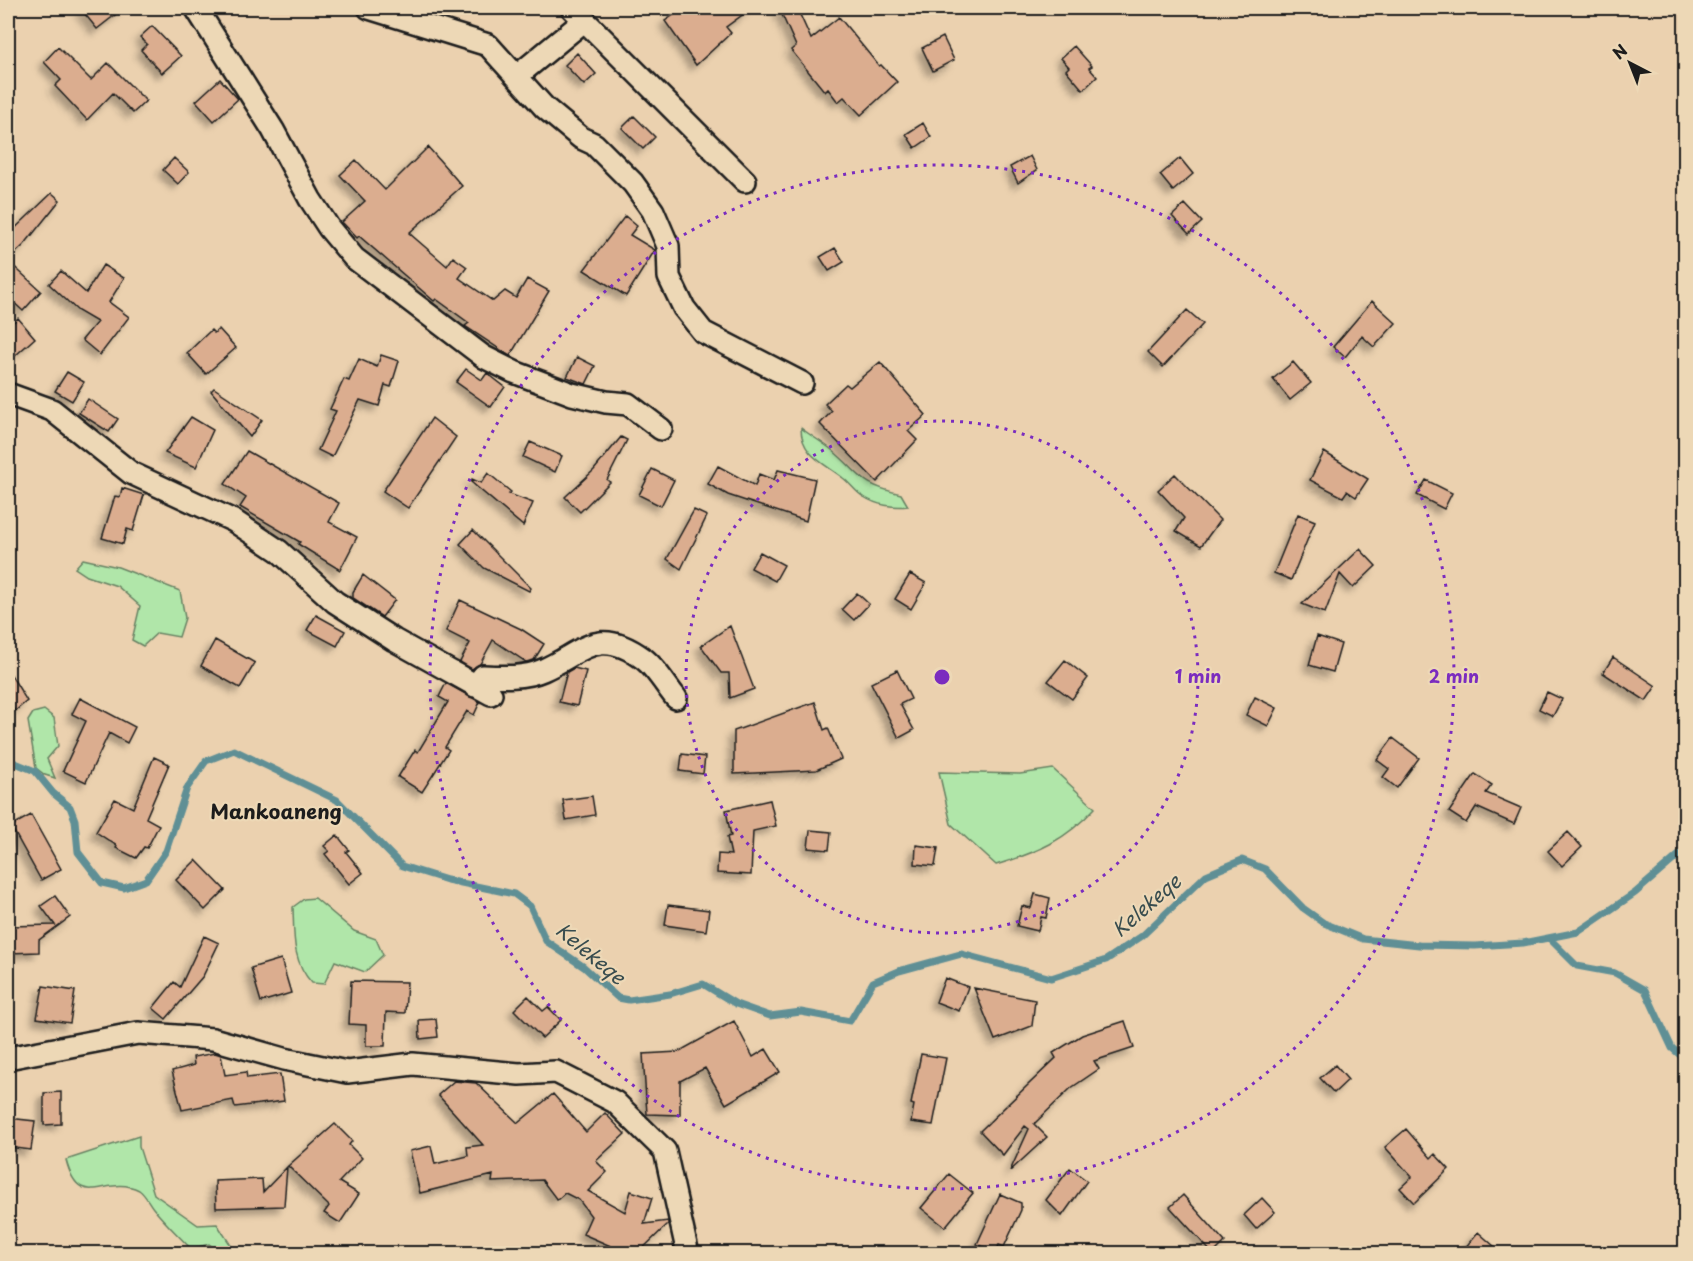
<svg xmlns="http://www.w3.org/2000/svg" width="1693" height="1261" viewBox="0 0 1693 1261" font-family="'Playpen Sans',sans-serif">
<defs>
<filter id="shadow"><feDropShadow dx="-5.5" dy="5.5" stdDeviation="3" flood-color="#0004"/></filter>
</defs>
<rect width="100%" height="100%" fill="#ebd1af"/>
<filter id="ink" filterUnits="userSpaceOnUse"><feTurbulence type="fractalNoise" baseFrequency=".0167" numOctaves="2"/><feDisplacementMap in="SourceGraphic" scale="12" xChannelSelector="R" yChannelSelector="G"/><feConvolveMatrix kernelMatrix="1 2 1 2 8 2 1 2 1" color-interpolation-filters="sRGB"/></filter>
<g filter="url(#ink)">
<path fill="#b0e6a9" stroke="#668162" stroke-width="1.5" d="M801,428C811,436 822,442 832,450C862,475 858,484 901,494L908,506C894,508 876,505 864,497C856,493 851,484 843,478C824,463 801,455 801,428Z
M83,559L118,567L180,591L185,618L179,637L157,633L143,646L132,640L140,606L117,586L87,576L75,568Z
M44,710L54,718L58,746L47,759L55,778L45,775L36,768L28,721L33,713Z
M1053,769L1095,808C1065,841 1038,852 996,865L951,824L939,772L1020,774Z
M315,898L354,931L376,939L383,955L365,972L335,961L324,984L312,983C292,962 294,935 293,907L304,899Z
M139,1136V1147L154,1194L198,1225L217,1224L236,1253H221L209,1244L191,1249C179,1236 165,1223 153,1208C149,1203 145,1194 139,1190C106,1173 80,1214 66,1160Z"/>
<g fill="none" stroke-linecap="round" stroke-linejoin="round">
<path stroke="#5f8f95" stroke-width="7" d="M8,760L35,771L53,793L70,807L75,820L78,852L102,883L124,888L146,880L166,851L187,788L206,761L234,750L337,800L402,866L447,880L514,894L530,906L546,941L584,967L618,998L629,1000L670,994L703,984L736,1004L770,1016L801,1012L850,1021L873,982L899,971L961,954L1051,978L1106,960L1142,936L1206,875L1242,860L1265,869L1303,908L1324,923L1363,939L1419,945L1475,946L1523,943L1578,932L1635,893L1686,849
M1549,938L1577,966L1615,973L1645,990L1672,1048L1686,1060"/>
</g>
<path fill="#dbad8f" stroke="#1c1c1c" stroke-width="1.5" filter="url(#shadow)" d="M80,8H124L97,29Z
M684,8H752L726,27L731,33L696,65L665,21Z
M779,8H797L811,39L839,17L879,66L881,65L897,82L861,115L844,97L838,102L828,89L825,92L791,50L796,46Z
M152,26L181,56L162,73L141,50L147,44L140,37Z
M943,37L954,60L933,71L922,48Z
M1074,46L1092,66L1089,68L1097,77L1083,90L1066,70L1069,67L1061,58Z
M58,47L91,80L108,63L146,101L133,113L113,93L87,120L55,86L61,80L44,62Z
M577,53L596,74L584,85L565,65Z
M220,79L238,99L214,121L196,101Z
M634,116L655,137L643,149L622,128Z
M923,123L931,137L915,148L906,134Z
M428,147L462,186L409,233L447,266L453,257L467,267L459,278L493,301L505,291L516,298L527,279L549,291L510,356L465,326L469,323L436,299L434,301L359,236L357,238L342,222L365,201L340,175L356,160L385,190Z
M1030,156L1037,170L1018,183L1010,167Z
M174,158L189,172L178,184L163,170Z
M1180,158L1193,174L1173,191L1160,175Z
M52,193L60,200L24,245L8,260V235Z
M1185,204L1202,222L1189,234L1172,216Z
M625,216L637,226L630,235L655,250L626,296L584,270Z
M835,248L844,262L829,271L820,257Z
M8,261L41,291L23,311L8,297Z
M103,265L124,278L109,302L129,317L100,355L82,340L97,322L78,311L49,284L61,271L86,293Z
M1372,301L1396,323L1374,347L1362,336L1345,357L1333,347Z
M1187,310L1203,324L1163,367L1148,352Z
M18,318L35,338L8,362V327Z
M219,329L236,348L206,374L187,353L211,330L214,333Z
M381,355L399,361L391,387L385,385L379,406L360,400L332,457L318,450L336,411L330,409L344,379L349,381L359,359L377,367Z
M577,357L595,366L586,384L567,377Z
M880,362L926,415L908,431L917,440L877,482L820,424L832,411L825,404L846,384L850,387Z
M1293,362L1311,383L1290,400L1273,379Z
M466,369L482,380L487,373L505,387L491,407L456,382Z
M67,372L84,382L72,401L55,391Z
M214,388L262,420L250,437L211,391Z
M88,399L118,419L109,432L79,413Z
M191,417L213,430L196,467L165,453Z
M432,418L456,437L408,508L383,491Z
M621,437L627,440L607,480L610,482L580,512L565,497L594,470Z
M530,442L562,456L555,472L523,457Z
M247,451L339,503L329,522L357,537L340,570L298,544L300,542L240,507L246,498L225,484Z
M1324,452L1368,479L1356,497L1347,491L1343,497L1310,480Z
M718,466L755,486L759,474L774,480L778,470L815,479L806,521L728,495L708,484Z
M652,469L674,480L661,506L639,495Z
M488,473L511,492L509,494L533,503L523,526L471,482L472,479L481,483Z
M1175,474L1220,520L1201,546L1176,531L1184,518L1158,490Z
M1426,480L1452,493L1444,509L1417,495Z
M122,488L144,495L133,531L127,529L123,544L102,538L115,496L120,497Z
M694,510L707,516L681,569L667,559Z
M1298,514L1315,521L1291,580L1274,573Z
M473,530L531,588L529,591L484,568L460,544Z
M1360,549L1376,566L1353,588L1340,574L1325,613L1302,604Z
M760,552L784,565L775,581L751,568Z
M910,574L926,583L911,609L895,599Z
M363,575L395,600L382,617L353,598V592Z
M857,593L869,604L854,620L842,609Z
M460,600L521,629L544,644L534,660L526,662L493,640L480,664L472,669L460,662L470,643L446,631Z
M316,615L345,631L337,646L307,630Z
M730,626L754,689L730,698L729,673H721L701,646Z
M1317,636L1341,644L1333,672L1309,665Z
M215,640L255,663L240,688L201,666Z
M1613,657L1656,686L1646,701L1603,673Z
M1065,660L1088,678L1072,699L1048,681Z
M574,668L586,671L577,706L559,702L567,672Z
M8,670L27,701L15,711L8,702Z
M897,670L911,699L900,704L914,730L899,738L871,683Z
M446,683L480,702L474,715L467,711L445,747L449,750L422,792L398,777L415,750L418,752L448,702L439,697Z
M1547,692L1562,699L1553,716L1539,709Z
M1255,697L1277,708L1268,726L1246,715Z
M80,698L135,727L127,743L109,733L86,782L63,771L86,721L72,714Z
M815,702L824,730L828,728L841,759L816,770L734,774V731Z
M1393,738L1419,758L1397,788L1383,777L1389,769L1377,760Z
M682,754L705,757L703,774L680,771Z
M154,757L169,764L146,818L159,825L147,848L144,847L136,858L116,848L117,846L96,832L115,799L133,808Z
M1475,774L1492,785L1486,793L1521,808L1514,824L1476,807L1466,823L1449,812Z
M592,796L595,815L566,820L563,800Z
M770,800L776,826L753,831L751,875L717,873L718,854L731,855L727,837L731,836L726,810Z
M31,815L61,869L41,880L11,826Z
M810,830L831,832L829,850L808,848Z
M1568,832L1582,847L1562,866L1548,851Z
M337,835L349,850L346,852L363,873L349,884L325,854L329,851L324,846Z
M916,845L938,848L935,866L915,864Z
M196,860L225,890L205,910L176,880Z
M1035,894L1050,898L1046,918L1041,917L1038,931L1017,926L1022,906L1031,908Z
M55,896L70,917L39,940V952L8,953V926L55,925L41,906Z
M668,905L709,910L706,931L665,925Z
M204,936L219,943L203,976L166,1019L153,1008L174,982L180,987Z
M281,959L291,993L261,1002L251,968Z
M945,978L968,987L959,1011L936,1002Z
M351,981L407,982L405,1013L386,1012L385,1046H366V1025L349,1024Z
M43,986L75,991L70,1023L37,1018Z
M974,988L1035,1000L1032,1026L995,1040Z
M528,996L543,1011L548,1007L561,1020L542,1038L514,1010Z
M436,1019L438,1037L420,1039L419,1020Z
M734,1021L753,1057L766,1049L780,1072L726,1104L705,1068L680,1081V1115L647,1114L643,1054L678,1052Z
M1125,1021L1134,1048L1094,1061L1099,1069L1071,1088L1034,1124L1047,1137L1010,1171L1029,1129L1025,1126L1003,1155L980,1131L1056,1058L1053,1053L1082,1035Z
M215,1053L221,1055L225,1075L246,1072L247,1078L280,1074L284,1101L235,1107L233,1100L182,1110L172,1071L194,1065L193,1057Z
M921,1054L946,1058L933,1125L911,1122L914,1105L911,1104Z
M1335,1065L1348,1080L1334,1093L1320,1078Z
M454,1081L476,1083L518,1123L553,1094L586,1132L605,1113L625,1134L596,1161L607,1172L588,1191L625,1212L631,1191L652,1198L644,1224L668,1221V1224L637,1254H629L583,1234L591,1216L579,1200L565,1193L557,1200L542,1180L492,1182L493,1175L420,1193L410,1151L431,1146L435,1164L468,1156L467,1147L483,1145L438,1095Z
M61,1092V1124L44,1125V1093Z
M8,1118L35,1121L31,1150L8,1147Z
M335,1124L352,1141L349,1145L362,1158L339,1182L359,1194L340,1223L324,1213L329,1206L288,1166Z
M1406,1129L1431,1158L1435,1154L1449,1169L1414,1203L1400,1188L1412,1177L1385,1147Z
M287,1167L284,1206L216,1208L215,1181L262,1179L263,1192Z
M1070,1168L1087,1181L1062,1216L1046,1200Z
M949,1174L973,1193L945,1227L921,1208Z
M1000,1194L1021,1203V1210L1004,1247L999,1245L996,1252L977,1244Z
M1183,1195L1225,1242L1213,1254L1170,1207Z
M1262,1198L1275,1212L1256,1229L1244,1215Z
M1478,1232L1503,1254H1460Z"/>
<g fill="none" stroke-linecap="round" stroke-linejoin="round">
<g stroke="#1c1c1c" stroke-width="26">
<path id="street" d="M196,8L273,130L310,199L329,228L354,258L484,357L514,372L572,394L606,402L628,404L661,429
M369,8L488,45L545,108L581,138L594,144L633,183L653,211L668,246L669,277L684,308L703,332L802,383
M572,8L745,181
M517,76L585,20
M8,394L52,410L131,473L234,521L279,551L335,602L394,640L491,694
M475,686L483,676C503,677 525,678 543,670C584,652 598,625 644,659C656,668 666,686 676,698
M8,1058L138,1033L213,1039L284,1059L347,1072L413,1064L519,1074L556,1072L615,1102L665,1151L688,1254"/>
</g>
<use href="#street" stroke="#edd8b6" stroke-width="21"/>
</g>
</g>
<g fill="none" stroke="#7b2cbf" stroke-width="3" stroke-dasharray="3 6">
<circle cx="942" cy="677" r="256"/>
<circle cx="942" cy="677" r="512"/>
</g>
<g text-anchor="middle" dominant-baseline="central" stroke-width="4.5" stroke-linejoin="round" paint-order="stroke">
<g font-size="20" font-weight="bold" fill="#1c1c1c" stroke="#edd8b6">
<text x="276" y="811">Mankoaneng</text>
</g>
<g font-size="20" font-style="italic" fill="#384c4e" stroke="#edd8b6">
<text transform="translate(1146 905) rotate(-41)">Kelekeqe</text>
<text transform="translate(591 953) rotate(40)">Kelekeqe</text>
</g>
</g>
<circle cx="942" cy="677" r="9" fill="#7b2cbf" stroke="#edd8b6" stroke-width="3"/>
<g font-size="18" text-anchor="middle" font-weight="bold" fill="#7b2cbf" stroke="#edd8b6" stroke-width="4.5" stroke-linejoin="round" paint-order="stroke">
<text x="1198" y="683">1 min</text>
<text x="1454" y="683">2 min</text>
</g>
<rect width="1693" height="1261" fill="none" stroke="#edd8b6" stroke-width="30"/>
<rect x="15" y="15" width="1663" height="1231" fill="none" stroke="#1c1c1c" stroke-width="2" filter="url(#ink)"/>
<g transform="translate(1630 63) rotate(318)" stroke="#edd8b6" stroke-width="4.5" paint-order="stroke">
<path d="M0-4.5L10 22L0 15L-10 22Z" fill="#1c1c1c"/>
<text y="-9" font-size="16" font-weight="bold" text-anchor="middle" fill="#1c1c1c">N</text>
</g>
</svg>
